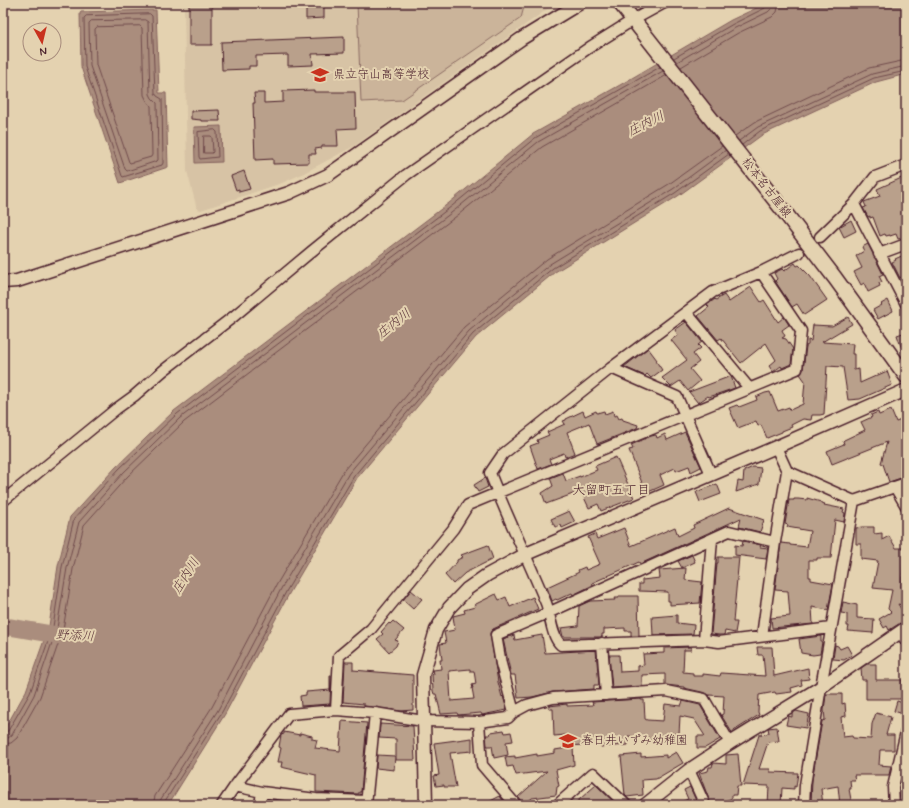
<svg xmlns="http://www.w3.org/2000/svg" width="909" height="808" viewBox="0 0 909 808" font-family="Mynerve,'Klee One',sans-serif">
<rect width="100%" height="100%" fill="#e4d2b0"/>
<filter id="ink" filterUnits="userSpaceOnUse"><feTurbulence type="fractalNoise" baseFrequency=".025" numOctaves="2"/><feDisplacementMap in="SourceGraphic" scale="8" xChannelSelector="R" yChannelSelector="G"/><feConvolveMatrix kernelMatrix="1 2 1 2 8 2 1 2 1" color-interpolation-filters="sRGB"/></filter>
<g filter="url(#ink)">
<path fill="#d7c3a5" d="M184,3H556L354,146L302,174L282,183L201,210L197,209L187,171Z"/>
<path fill="#cbb49a" stroke="#8a6a62" d="M357,3H525L521,18L402,100L361,102Z"/>
<path fill="#aa8d7d" stroke="#84615c" d="M767,3H906V74L876,82L762,135L678,196L555,272L476,337L357,478L290,592L225,714L168,805H3V732L26,691L49,626L58,566L70,517L116,467L174,411L449,203L533,134L620,85L731,20Z
M156,10L159,93H166L168,167L120,183L81,67L80,12Z
M221,126L222,162L195,163L194,127Z"/>
<g fill="none" stroke-linecap="round" stroke-linejoin="round">
<path stroke="#704b4c" stroke-width="1" d="M150,14L152,16L155,93L157,96L162,99L163,163L162,165L123,177L122,176L85,67L84,18L86,16Z
M145,20L148,22L150,94L152,98L157,103L158,160L157,161L127,171L125,169L90,66L89,23L91,21Z
M140,26L142,28L144,95L147,101L151,106L152,155L151,157L130,163L129,162L96,65L95,29L97,27Z
M674,58L733,24L765,8L768,3
M677,62L735,28L768,12L772,8L773,3
M681,67L738,33L772,17L777,12L779,3
M215,130L217,132L218,157L200,159L199,157L198,132Z
M204,136H211L212,137L213,152L212,153H204Z
M735,136L755,122L869,68L906,60
M739,141L758,127L872,74L906,66
M742,145L760,131L874,78L906,71
M3,733L8,731L30,693L53,627L62,567L74,519L119,469L177,414L452,206L535,138L660,67
M3,738H8L12,735L34,695L57,628L67,568L79,522L123,473L180,418L455,210L538,142L663,71
M3,744L11,743L17,738L40,697L63,630L73,569L84,525L127,477L184,422L458,215L542,147L667,75
M153,805L155,796L212,707L277,584L344,470L464,327L547,259L669,184L722,146
M159,805L161,799L218,710L282,587L349,473L469,331L550,264L673,189L726,150
M165,805V801L222,712L287,590L354,476L473,334L553,268L675,193L729,154"/>
<path stroke="#aa8d7d" stroke-width="17" d="M3,627H10L68,637"/>
</g>
<path fill="#b9a08b" stroke="#4a1f2b" fill-rule="evenodd" d="M189,3H212V45H189Z
M324,3V18L306,19V4Z
M344,37V53L312,54L313,65L288,66V55L256,56V66H249V69L222,70L221,42Z
M314,90V92H355L356,128L337,129L338,146H322V148L315,149L316,154H309V163L273,164V159L255,160L253,103H255L254,93H264V103L283,102V91Z
M219,110L220,121H201V120L191,119V111Z
M244,171L250,189L239,192V189L236,190L231,176Z
M906,176V237L898,239L896,234L890,236V235L886,236L885,234L880,236L873,217L870,218V216L868,217L863,208L866,207L864,202L880,196L877,189Z
M851,220L856,231L844,237L839,227Z
M868,244L883,274L879,276L882,282L879,283L880,286L868,292L864,283L861,285L854,272L862,268L856,256L864,251L862,247Z
M906,254V275L900,278L892,262L896,260L895,259Z
M795,263L797,266L799,265L810,276L827,300L804,315L797,304L792,307L775,281L777,279L774,273L782,269L784,271Z
M751,287L761,302L764,300L778,322L784,317L789,325L782,330L785,336L782,338L786,339L793,349L791,364L782,368L781,366L773,372L769,366L776,360L766,343L741,363L721,338L718,340L698,316L709,307L707,305L715,299L716,300L724,295L729,302Z
M888,300L893,311L878,319L873,310L882,305L881,304Z
M848,317L852,324L822,342L853,344L852,354H854V370L859,369L860,383L887,371L892,385L860,399L848,400L843,367L827,366L824,414L820,415H812L811,420L803,419L791,425L792,427L782,431V432L767,438L761,425L758,426L756,421L738,428L729,408L737,405L739,407L757,400L756,397L765,393L770,392L778,411L789,407L790,410L803,404L805,381L800,374L803,370L806,346L808,345V340L811,341L813,325L832,326Z
M686,322L702,342L698,345L701,348L693,354L699,362L690,369L700,381L688,391L680,381L671,387L662,378L687,360L671,340L678,335L675,330Z
M906,332V358H905L897,335Z
M648,348L657,360L656,361L662,370L651,378L647,374L645,376L624,367Z
M731,376L735,388L709,397L708,396L698,403L689,392Z
M891,410L896,422L906,418V471L902,470L904,477L889,482L883,464L881,463L887,442L832,464L827,451L844,444L843,441L844,440L865,430L861,422L872,417L871,415L878,412L879,415Z
M583,411L585,416L596,411L597,413L604,411L605,414L613,411L614,416L617,415L619,419L622,418L623,420L638,425L637,428L597,444L589,423L567,432L575,453L565,457L564,453L549,459L551,464L538,469L530,446L538,443L537,440L549,435L547,432L565,424L563,421L566,420V419Z
M685,432L701,467L691,472L689,466L676,471L675,468L660,475L664,485L646,493L629,450L633,449L631,445L651,436L656,435L657,438L665,434L667,440Z
M616,457L634,498L601,511L598,504L589,508L581,491L546,504L542,493L553,486L550,478L563,473L566,481L580,476V477L597,470L595,466Z
M753,467L761,468L759,484L736,492L738,481L743,482L744,471Z
M485,478L488,487L478,492L474,485Z
M717,484L721,494L700,502L696,492Z
M807,498L821,502V503L825,504L824,505L844,509L843,512L845,513L844,522L835,520L831,558H817V560H809V577H811V580L833,584L828,610L812,607L813,624L772,628L771,618L790,616L788,591L775,590L781,543L790,544V545L807,547L810,531L787,527L788,525L785,524L789,500H794V499H798L807,500Z
M729,508L764,520L760,532L739,527L741,518L640,564L639,562L592,583L593,585L573,595L572,593L557,600L556,599L552,601L547,587L575,574L579,572L578,570L585,567L586,570L600,564L588,537L595,534L597,539L624,528L631,546L675,527L678,536L694,528L693,525Z
M569,511L575,522L562,528L561,525L555,527L551,519Z
M862,527H874V534L882,533V540L889,536L896,548H905V550L901,587L906,588V606L898,604L906,617V621L902,622L889,630L887,626L884,628L879,619L891,612L888,609L892,590L873,588L878,561L861,559V544H856V528Z
M743,541L761,545L760,547L768,548L766,559L735,555V545L742,546Z
M488,545L493,559L465,573L453,584L445,575L457,562V560L463,557L461,555Z
M692,555L695,562L682,568L678,561Z
M718,557H739L733,622H737L735,633L725,631L724,635H719L711,634L717,563H718Z
M686,568L685,580L702,582L700,603L670,605V601H668V592L639,591V584H642V580L660,578L659,570Z
M411,590L422,599L413,609L403,600Z
M496,594L499,600L506,597L510,607L533,597L538,609L493,629L490,633L498,682L502,697L503,696L507,710L482,715L481,713L458,715L457,713L441,714L436,694H434L433,691L432,674H434L433,670L441,669L440,660H442L440,644L446,643L444,632L455,630L453,616L465,613L464,610L475,607L474,605ZM470,669V671H474L476,684L472,685L473,688H472L474,699L451,701L449,671Z
M619,596H638L639,636H631V631H625V628L604,629V634H602V637H563L561,628L578,626L579,606L590,601L615,600L614,598H619Z
M843,602L857,605V618L874,619L873,633L848,631L849,626H847V614L841,613Z
M677,615V623L694,625L693,634L653,635L652,617Z
M393,621L404,630L395,640L398,641L396,646L389,652L377,639L383,634L381,632L389,623L390,624Z
M514,635L515,640L542,635L545,653L596,650L599,685H594V689L553,692L532,697L518,698L515,675H511L503,639Z
M821,636V642H822L820,654L813,655L801,653L799,639Z
M835,645L838,646L840,649L847,646L852,655L844,660L833,659Z
M691,647V650H684L683,672L693,673V676H703V674L720,676L721,673L765,676L763,655H758L757,647H772L774,676L808,668L809,679L801,680L802,685L791,688L792,692L776,694L775,692L759,695L758,712L759,715L732,732L731,731L721,715L723,714L724,696L709,695L706,693L684,688V687L665,685V674L642,675V686L612,688L609,655H619L620,672L638,671V666L644,665L643,654L664,653V648Z
M345,662H353V670L413,675V710L401,711L364,706V704L343,702Z
M867,664H876V680H902V699H866V680H862L861,668Z
M330,676H331L330,704L301,706L300,696L306,695V692L330,690Z
M826,694H842V704L845,703L846,716L841,717L843,737L852,736L853,738L871,739L872,724L876,713L891,717L886,735H894V750H880L879,765L891,766L889,775H854L855,780H850L851,789H849L852,805H840L838,786L821,789L823,805H811L812,780L822,721L825,720L824,710Z
M641,699V700H644L645,719L647,720L663,721L665,704L681,706L683,701L700,705L720,739L705,748H697V736H705L694,719L680,716L679,734L669,733L668,741L649,739V738L628,736V745L601,747V744L567,746L566,735L554,736L553,709H549V706L567,704V706L593,705L592,702Z
M897,701L906,704L903,714L894,711Z
M796,711L809,714L806,728L786,725L788,716L792,717V714Z
M342,721L367,723L361,792H359V794L316,792V775L281,767L282,762H278L281,748L279,747L281,735L284,734V732L300,735V733L312,736V739L317,740L315,748L340,751Z
M380,724L413,726L415,760H396V739L379,738Z
M777,727L779,741L768,742L759,769H770V772L798,773L796,787L794,786V789L782,788L781,805H768L769,786L743,785L759,735L767,734V733H769L768,728Z
M504,730L505,733L511,732L513,741L506,742L508,755L494,758L492,746H487L486,735H490L491,732Z
M472,738V751L450,753L456,787H444V785L436,786L434,776L439,775L434,743Z
M573,747L574,765L556,770L559,786L557,787L556,795L532,798L524,805L518,797L547,771L516,775L513,766L507,767L505,757L515,756V758L537,754V756L555,753V750Z
M676,752L677,753L683,763L656,779L642,780L643,795L627,797L625,795L621,756L641,754V757L666,755V758Z
M738,754L741,786H737L736,795H732V798L716,805H711L699,773L708,771L709,767H712L713,763L726,764V755Z
M377,755L395,756L394,770L376,768Z
M904,770H906V797L900,798V788Z
M596,785L617,805H573Z
M690,787L698,805H675L688,799L684,790Z
M500,796L506,805H483Z"/>
<g fill="none" stroke-linecap="round" stroke-linejoin="round">
<g stroke="#4a1f2b" stroke-width="13">
<path id="minor" d="M854,204L906,304
M820,237L854,204L875,177L906,165
M799,253L761,272L713,292L611,368L503,454L490,473C507,517 528,559 546,603C551,616 551,636 561,645L704,640L719,642L831,628
M879,254L906,244
M686,312L749,388
M611,368L677,397L711,474
M776,447L787,471L854,501L821,687L805,785L804,805
M895,487L906,506
M3,501L116,409L134,396L164,370L233,317L312,251L406,175L590,47L633,20L664,3
M854,501L906,483
M900,632L906,641
M762,636L775,542L787,471
M704,640L712,539
M602,643L606,695
M336,710L339,656L371,629L453,529L468,505L797,369L801,331L761,272
M514,712L501,664L496,635L550,612L729,531L775,542
M479,722L482,765L516,805
M689,770L705,805
M235,786L289,714L336,710L375,713L423,721L479,722L508,718L514,712L527,705L553,698L666,691L704,699L730,743
M222,805L235,786L262,792L316,799L366,801
M260,805L262,792
M366,805L375,713
M557,805L593,773L626,805
M894,805L893,787L906,732"/>
</g>
<g stroke="#4a1f2b" stroke-width="15">
<path id="tertiary" d="M3,282L17,281L289,193L328,175L521,39L580,3
M426,805L423,675L436,630L449,608L467,589L487,575L526,554L776,447L906,390
M645,805L689,770L730,743L821,687L906,628"/>
</g>
<g stroke="#4a1f2b" stroke-width="17">
<path id="secondary" d="M620,3L786,214L835,278L906,376"/>
</g>
<use href="#minor" stroke="#e4d2b0" stroke-width="10"/>
<use href="#tertiary" stroke="#e4d2b0" stroke-width="12"/>
<use href="#secondary" stroke="#e4d2b0" stroke-width="14"/>
</g>
</g>
<defs>
<g id="school-bare" transform="scale(1.38)"><path d="M0-5L7-2L0 1L-7-2ZM-4 1L0 2.5L4 1V4Q0 6-4 4Z" fill="#c8321e" stroke="#e4d2b0" stroke-width="2.5" paint-order="stroke"/></g>
</defs>
<g fill-rule="evenodd">
<use href="#school-bare" x="320" y="75"/>
<use href="#school-bare" x="568" y="741"/>
</g>
<g text-anchor="middle" dominant-baseline="central" stroke-width="4" stroke-linejoin="round" paint-order="stroke">
<g font-size="12" fill="#4a1f2b" stroke="#e4d2b0" text-anchor="start">
<text x="333" y="75">県立守山高等学校</text>
<text x="581" y="741">春日井いずみ幼稚園</text>
</g>
<g font-size="12" fill="#4a1f2b" stroke="#e4d2b0">
<text transform="translate(766 188) rotate(52)">松本名古屋線</text>
</g>
<g font-size="13" font-style="italic" fill="#5d353b" stroke="#e4d2b0">
<text transform="translate(646 124) rotate(-27)">庄内川</text>
<text transform="translate(394 324) rotate(-39)">庄内川</text>
<text transform="translate(186 576) rotate(-58)">庄内川</text>
<text transform="translate(75 636) rotate(3)">野添川</text>
</g>
<g font-size="13" fill="#4a1f2b" stroke="#e4d2b0">
<text x="611" y="490">大留町五丁目</text>
</g>
</g>
<rect width="909" height="808" fill="none" stroke="#e4d2b0" stroke-width="16"/>
<rect x="8" y="8" width="893" height="792" fill="none" stroke="#4a1f2b" stroke-width="1.5" filter="url(#ink)"/>
<g transform="translate(42 42) rotate(172)"><circle r="19" fill="#e4d2b0" stroke="#a68a7b"/>
<path d="M0-3L7 15L0 10L-7 15Z" fill="#c8321e"/>
<text y="-6" font-size="11" font-weight="bold" text-anchor="middle" fill="#4a1f2b">N</text>
</g>
</svg>
